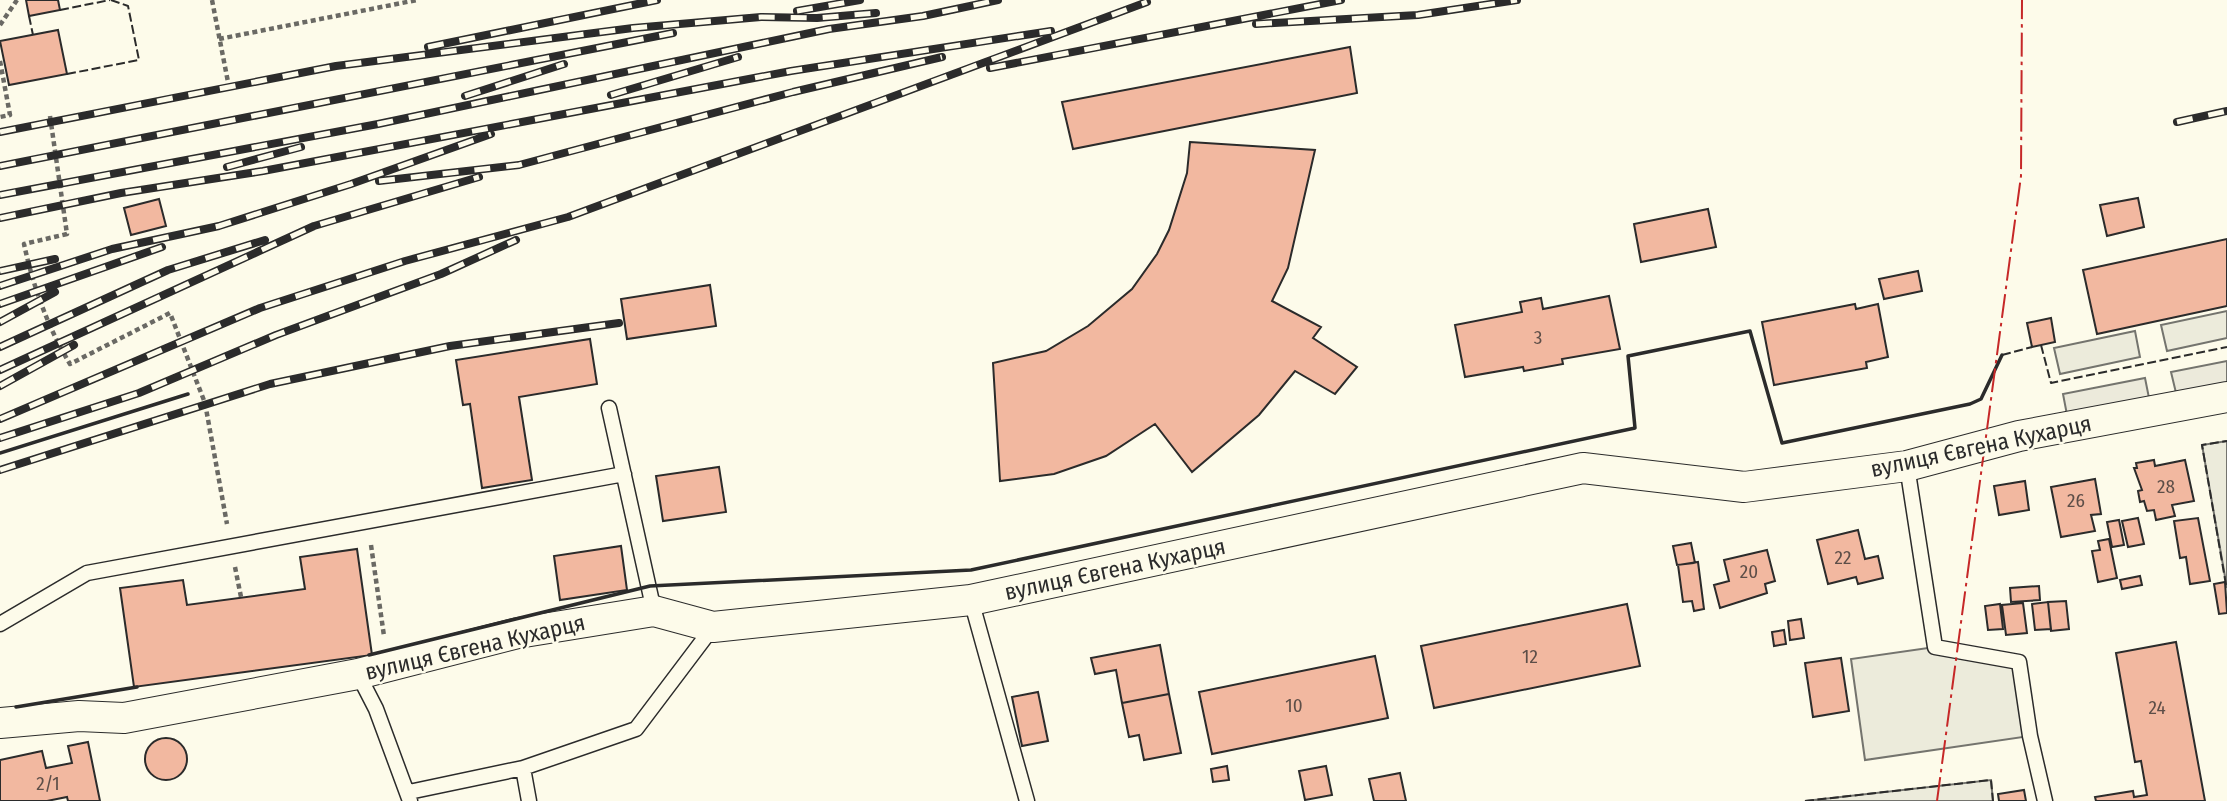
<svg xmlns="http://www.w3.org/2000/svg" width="2227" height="801" viewBox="0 0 2227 801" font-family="'Fira Sans Condensed',sans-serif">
<rect width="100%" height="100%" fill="#fdfbea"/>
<path fill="#ecebdb" stroke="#74746e" stroke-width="2" d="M2227,311V338L2167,351L2161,325Z
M2135,331L2140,357L2060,374L2054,348Z
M2227,441V588L2202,445Z
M1935,647L2019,662L2030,736L1865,760L1851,659Z
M1991,780L1993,801H1805Z"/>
<path fill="#eceadb" stroke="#74746e" stroke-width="2" d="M2227,361V387L2177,397L2171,372Z
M2145,378L2150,403L2068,420L2063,394Z"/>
<path fill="#f2b8a0" stroke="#2b2b2b" stroke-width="2" d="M26,0H58L60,10L29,16Z
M58,30L67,74L9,85L0,41Z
M1350,47L1357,93L1073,149L1062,102Z
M1190,142L1315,150L1288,268L1272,301L1321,327L1313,338L1357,367L1335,394L1295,371L1259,415L1192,472L1155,424L1106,456L1054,474L1000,481L993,363L1046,351L1088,326L1132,289L1157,254L1169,230L1187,173Z
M2138,198L2144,227L2107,236L2100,205Z
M159,199L166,226L131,235L124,208Z
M1708,209L1716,247L1641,262L1634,224Z
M2227,239V306L2097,334L2083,270Z
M1918,271L1922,291L1884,299L1879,279Z
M710,285L716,326L627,339L621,299Z
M1609,296L1620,349L1562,359L1563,364L1524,371L1523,367L1465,377L1455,325L1522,312L1520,302L1541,298L1543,309Z
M1855,304L1856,309L1878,304L1888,357L1866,362L1867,368L1774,385L1762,322Z
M2051,318L2055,342L2032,347L2027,323Z
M590,339L597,384L519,397L532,480L482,488L470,404L463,405L456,360Z
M2154,460L2155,466L2185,460L2194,501L2172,505L2175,516L2156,520L2154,510L2147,511L2144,501L2140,502L2138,491L2142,490L2134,468H2137L2136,463Z
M719,467L726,512L663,521L656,476Z
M2095,479L2101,514L2091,515L2095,531L2061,537L2051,487Z
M2025,481L2029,510L1999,515L1994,486Z
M2138,518L2144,544L2128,547L2122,521Z
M2198,518L2210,581L2190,584L2186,557L2180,558L2174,521Z
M2119,520L2124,545L2112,547L2107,522Z
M1858,530L1865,559L1878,556L1883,578L1858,584L1856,577L1828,584L1817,540Z
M2109,539L2117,578L2098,582L2092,551L2100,550L2098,541Z
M1691,543L1695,563L1677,565L1673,546Z
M621,546L627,590L560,600L554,556Z
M357,549L372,655L134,687L120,588L183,580L187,605L305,589L300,557Z
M1767,550L1775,581L1765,584L1767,593L1720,608L1714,585L1729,581L1724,560Z
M1698,562L1704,609L1694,611L1692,601L1683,602L1678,565Z
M2140,576L2142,585L2122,589L2120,580Z
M2225,582L2227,613L2219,614L2214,584Z
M2039,586L2040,600L2011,602L2010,588Z
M2066,601L2069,629L2051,631L2048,602Z
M2048,602L2051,629L2035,630L2032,604Z
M2023,603L2027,633L2006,635L2002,605Z
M1627,604L1640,666L1434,708L1421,646Z
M2000,604L2003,629L1988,630L1985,606Z
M1801,619L1804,638L1790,640L1788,621Z
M1784,630L1786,644L1774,646L1772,632Z
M2176,642L2205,801H2096L2095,797L2133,791L2134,797L2147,795L2141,761L2135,762L2116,653Z
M1160,645L1169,694L1122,703L1116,670L1095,674L1091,658Z
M1375,656L1388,718L1212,754L1199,692Z
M1841,658L1849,711L1813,717L1805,663Z
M1038,692L1048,741L1022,746L1012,697Z
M1169,694L1181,753L1144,760L1139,735L1129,737L1122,703Z
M145 759a21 21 0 1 1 42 0a21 21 0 1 1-42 0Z
M88,742L100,801H68L67,797L47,801H0V760L42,751L46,768L72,763L68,746Z
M1227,766L1229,780L1213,782L1211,769Z
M1326,766L1332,795L1305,800L1299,771Z
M1400,773L1406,801H1374L1369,779Z
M2024,790L2026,801H1999L1998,794Z"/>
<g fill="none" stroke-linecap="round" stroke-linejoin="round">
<g stroke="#2b2b2b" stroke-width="17">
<path id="service" d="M609,408L654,611
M1907,466L1935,647L2019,662L2030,736L2045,801
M971,600L1027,801
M0,624L87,573L624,474
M358,674L376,709L410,801
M409,792L523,768
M529,801L523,768L636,729L713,627"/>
</g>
<g stroke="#2b2b2b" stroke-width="32">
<path id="minor" d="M0,723L79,716L124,718L358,674L518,633L654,611L713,627L971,600L1583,468L1744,487L1907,466L2019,436L2227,397"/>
</g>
<path stroke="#6a6964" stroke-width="4.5" stroke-dasharray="5 3.5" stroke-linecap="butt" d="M212,0L228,82
M0,25L17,0
M219,39L417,0
M0,61L10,115L0,117
M50,116L67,234L24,244C33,286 48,328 70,364L170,313L205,403L227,524
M371,545L384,636
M235,567L241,597"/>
<use href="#service" stroke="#fdfbea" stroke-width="14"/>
<use href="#minor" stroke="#fdfbea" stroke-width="30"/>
<g stroke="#2b2b2b" stroke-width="8">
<path id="rail" d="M797,11L860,0
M1256,24L1418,15L1517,0
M428,47L657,0
M990,68L1341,0
M611,95L738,57
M465,96L564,64
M2177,122L2227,111
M0,132L336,66L633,28L761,17L817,18L876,13
M0,166L673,33
M227,167L301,147
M379,181L519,165L793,92L942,57
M0,195L378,124L829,29L923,16L998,0
M0,218L121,193L263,171L791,71L1051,31
M0,271L55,259
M0,286L112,249L219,226L351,184L491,134
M0,304L162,247
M0,322L55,292
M0,347L168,270L265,240
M0,370L314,226L479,177
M0,386L74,345
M0,419L260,308L405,261L568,217L1147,2
M0,438L139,393L276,335L441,274L516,240
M0,470L270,384L450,346L619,323"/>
</g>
<use href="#rail" stroke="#fdfbea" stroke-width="5" stroke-dasharray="16" stroke-linecap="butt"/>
<path stroke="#2b2b2b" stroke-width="2" stroke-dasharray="9 3.5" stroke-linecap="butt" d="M60,10L110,0
M29,16L33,35
M67,74L139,60L128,6L111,0
M2041,345L2051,383L2227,347
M2002,355L2032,347
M2226,585L2202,445L2227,441
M1805,801L1991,780L1993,801"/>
<path stroke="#2b2b2b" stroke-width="3.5" d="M0,453L188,394
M369,655L650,586L971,570L1635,428L1628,356L1750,331L1782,443L1970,404L1981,399L2002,355
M16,707L137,687"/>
<path stroke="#c62828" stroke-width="2" stroke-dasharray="24 5 3.5 5" stroke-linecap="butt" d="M1937,801L2021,176L2022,0"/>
</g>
<g text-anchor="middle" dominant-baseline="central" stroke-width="5" stroke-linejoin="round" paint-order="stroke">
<g font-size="19" fill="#5d4e48">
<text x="1538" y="337">3</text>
<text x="2166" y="486">28</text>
<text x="2076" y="500">26</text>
<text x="1843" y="557">22</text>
<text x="1749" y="571">20</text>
<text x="1530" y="656">12</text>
<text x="1294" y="705">10</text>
<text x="2157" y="707">24</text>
<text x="48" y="783">2/1</text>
</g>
<g font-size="23" fill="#2b2b2b" stroke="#fdfbea">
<text transform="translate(1981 446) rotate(-12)">вулиця Євгена Кухарця</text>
<text transform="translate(1115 569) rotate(-12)">вулиця Євгена Кухарця</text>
<text transform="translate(475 647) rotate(-13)">вулиця Євгена Кухарця</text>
</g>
</g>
</svg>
